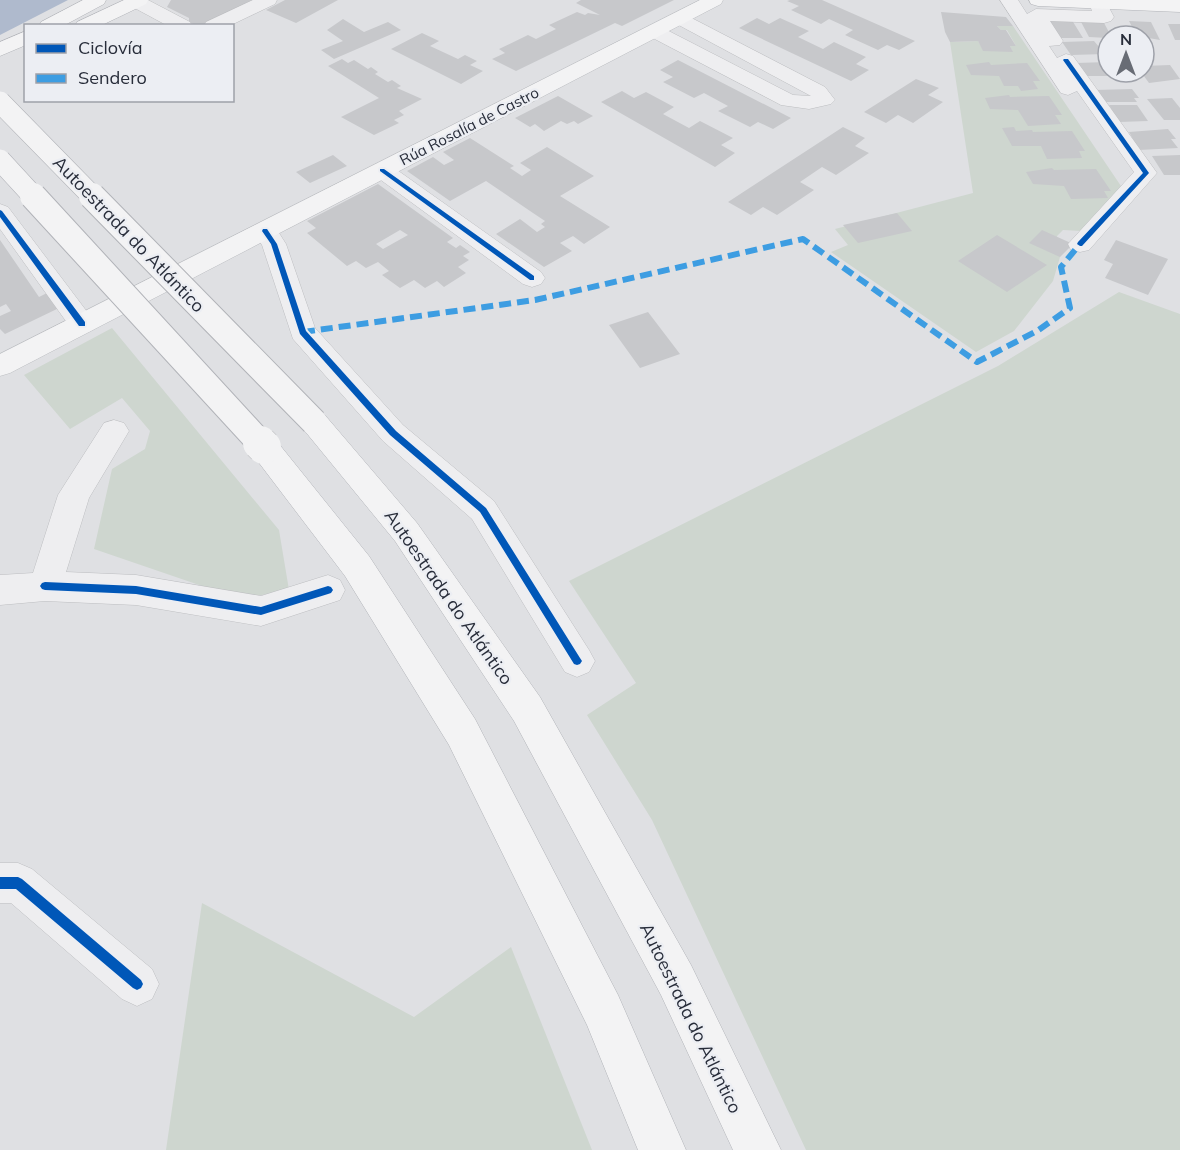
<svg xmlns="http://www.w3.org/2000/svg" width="1180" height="1150" viewBox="0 0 1180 1150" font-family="Mulish,sans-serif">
<rect width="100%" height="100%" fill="#dfe0e3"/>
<path fill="#ced6cf" d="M997,26H1013L1123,189L1081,231L1063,230L1057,236L1060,257L1053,281L1014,331L976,352L831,252L848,245L835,229L973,193L950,42L978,41L984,51H1012L1010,46H1016L1007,30H1001Z
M1119,292L1180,314V1150H806L652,820L587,715L636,683L569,581L998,366Z
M112,328L279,530L289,590L240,599L94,549L112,469L145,449L150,431L122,398L70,429L24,375Z
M202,903L414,1017L511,947L592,1150H166Z"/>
<path fill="#afbacd" d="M0,0H68L0,35Z"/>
<path fill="#c7c8cb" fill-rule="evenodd" d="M171,0H252L205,24L195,25L189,22V18L167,7Z
M285,0H338L296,23L266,10Z
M581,0H674L622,26L615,23L516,71L492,59L505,53L499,49L528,35L536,39L556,29L549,25L577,12L585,15L588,13L600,15L576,3Z
M790,0H822L915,41L899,50L887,45L878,50L845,35L853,30L829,19L821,24L791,10L799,6L787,1Z
M941,12L1006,17L1013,26H997L1001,30H1006L1016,46H1010L1013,52L983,51L978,41L950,42L945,32Z
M1070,17L1083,38H1059L1045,21Z
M757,18L769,24L780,18L809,31L798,37L823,49L834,42L866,57L856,64L869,70L851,81L739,28Z
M343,19L364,32L388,22L401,30L334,59L321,50L343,41L327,30Z
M1080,20L1103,21L1111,36L1108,38L1089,37Z
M1129,21L1151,22L1160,40L1137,36Z
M1168,24H1180V40H1175Z
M422,33L439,41L430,46L458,59L465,55L477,61L470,65L483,71L461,84L391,49Z
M1094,41L1105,54L1071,55L1062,42Z
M342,59L348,63L354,60L368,69L371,67L378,72L375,74L388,82L392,80L401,86L397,88L422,99L399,111L404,115L394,120L399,123L374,135L341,117L379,98L328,66Z
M678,60L791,118L773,129L758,122L750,127L718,111L728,106L704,93L694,98L663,82L673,77L660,70Z
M989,62L991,65L1027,63L1040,81H1033L1038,89L1021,91L1018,86H1004L999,76L971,75L966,65Z
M1108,62V72H1119L1122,76H1085L1076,63Z
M1170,65L1180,79L1149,83L1141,72H1144V66Z
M916,79L939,88L928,95L943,102L913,123L898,115L886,123L864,112Z
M1132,89L1139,98H1134L1137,102H1104L1095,90Z
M622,91L634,98L646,92L674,107L663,114L689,128L700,121L733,138L721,145L735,153L715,167L601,102Z
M1009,95L1010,97L1049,96L1062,115H1055L1061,124L1028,126L1018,110L990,109L985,98Z
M558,96L593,116L578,124L574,121L567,124L561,121L544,131L535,124L530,127L515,118Z
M1172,98L1180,108V120H1164L1147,99Z
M1109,105H1137L1148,121L1119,122Z
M843,127L865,138L855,146L869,153L836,175L822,167L800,182L814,190L777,215L763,207L751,215L728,202Z
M1014,127L1016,131L1032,130L1033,132L1072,131L1085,151H1079L1082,158L1047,159L1041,146H1012L1002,128Z
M1168,129L1176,139H1171L1178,148L1139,150L1129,132Z
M470,138L514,166L510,168L522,176L531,170L520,163L547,147L594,176L560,196L610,227L584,244L573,236L560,243L572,251L544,267L496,234L520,219L537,232L545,227L541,224L545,221L533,213L486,181L450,201L407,171L433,157L444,165L454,160L443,152Z
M333,155L347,166L310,183L296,172Z
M1180,155V175H1164L1152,156Z
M1052,168L1054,170L1096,169L1111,191H1104L1108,198L1071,199L1064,186L1033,184L1026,172Z
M378,184L453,238L447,242L456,248L460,245L470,252L463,256L469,260L458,267L466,273L444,287L437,281L425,288L414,280L400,288L382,275L389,271L378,262L366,268L356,261L347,266L307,233L316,228L307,221ZM400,230L408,235L383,249L376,244Z
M897,213L912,231L858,243L843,225Z
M1042,230L1073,244L1060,257L1029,243Z
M997,235L1047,265L1007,292L958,261Z
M0,240L39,297L47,293L59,308L5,334L0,329V316L11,311L6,304L0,307Z
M1116,240L1168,259L1148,295L1105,278L1113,264L1104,260Z
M648,312L680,354L640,368L609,325Z"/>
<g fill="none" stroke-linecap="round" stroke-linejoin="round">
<g stroke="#bdbec1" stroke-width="1">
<path id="minor" d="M127,0H148L190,22L192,26H168L129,5Z
M253,0H277L275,4L229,26H204L206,22Z
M1000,0H1018L1027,14L1036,9L1092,11L1089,3L1091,0H1105L1114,17L1111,21L1104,23L1050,21L1063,41L1060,45L1049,46L1057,58L1066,54L1073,56L1157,173L1089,250L1080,252L1071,250L1068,244L1134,172L1077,91L1068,95L1061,93Z
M680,12L825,87L835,100L831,104L809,109L781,105L647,35L644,31L647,27H661L793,95L811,96L673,22L670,18L673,14Z
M382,163L390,165L541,272L545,278L541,284L532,287L523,284L374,175L371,170L374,165Z
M0,204L8,207L91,317L95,324L91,331L82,333L73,331L0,229Z
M265,223L274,225L286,244L315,328L403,425L494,501L589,650L595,661L589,672L577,677L565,672L472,519L383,441L293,339L262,245L253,231L256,225Z
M114,420L124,423L129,431L89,498L66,572L136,575L261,596L328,575L340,580L345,590L340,600L261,626L136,605L45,601L0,605V575L33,573L58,495L104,423Z
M0,863H18L32,869L152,969L159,984L152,999L137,1006L122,999L11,903H0Z"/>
</g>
<g stroke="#bbbdc1" stroke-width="1">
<path id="major" d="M700,0H723L721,4L10,373L0,376V354Z"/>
</g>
<g stroke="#b1b3b8" stroke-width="1">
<path id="highway" d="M83,0H106L104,4L63,26H39L41,22Z
M124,0H148L146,4L100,26H75L77,22Z
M1029,0H1180V12L1038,6L1031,4Z
M26,31V45L0,56V42Z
M314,411L324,414L417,523L540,697L691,965L781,1150H733L661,995L514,721L395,541L304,430L299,422L304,414Z
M264,435L275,439L369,556L475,719L618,995L686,1150H638L587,1025L449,745L345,576L253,455L249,447L253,439Z"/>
</g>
<use href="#minor" fill="#eeeef0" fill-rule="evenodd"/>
<use href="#major" fill="#f3f3f4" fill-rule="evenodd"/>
<use href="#highway" fill="#f3f3f4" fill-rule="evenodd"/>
<g stroke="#b1b3b8" stroke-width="22" stroke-linecap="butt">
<path id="highway-bridge-far2" d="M0,102L93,197
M0,160L34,197"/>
</g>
<g stroke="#b1b3b8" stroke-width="28" stroke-linecap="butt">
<path id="highway-bridge-far1" d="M33,196L262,445
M92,196L314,422"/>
</g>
<g stroke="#b1b3b8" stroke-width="35" stroke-linecap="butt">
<path id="highway-bridge" d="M260,443L264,447"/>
</g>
<use href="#highway-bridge-far2" stroke="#f3f3f4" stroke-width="21"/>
<use href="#highway-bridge-far1" stroke="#f3f3f4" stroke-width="26"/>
<use href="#highway-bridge" stroke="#f3f3f4" stroke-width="34"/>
<path stroke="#3d9de2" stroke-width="6" stroke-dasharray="12 6" stroke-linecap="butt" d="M303,332L535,300L803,239L977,362L1037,331L1070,308L1061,267L1080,244"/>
<g stroke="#eceef3" stroke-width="4">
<path id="cycleway" d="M1064,59H1068L1149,173L1082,246H1080L1077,244L1078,242L1143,173L1063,60Z
M380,169H384L534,276V280H530L380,171Z
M0,210L2,211L85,322V326H79L0,217Z
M263,229H267L277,244L306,331L396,431L486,508L580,658L582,661L580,664L577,665L574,664L480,512L390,435L300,334L271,244L262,231Z
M45,582L136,586L261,607L328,586L331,587L333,590L331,593L328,594L261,615L136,594L45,590L42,589L40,586L42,583Z
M0,877H18L22,879L141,980L143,984L141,988L137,990L133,988L16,889H0Z"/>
</g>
<use href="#cycleway" fill="#0057b8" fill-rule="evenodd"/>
</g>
<g text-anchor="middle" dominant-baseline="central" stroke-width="4.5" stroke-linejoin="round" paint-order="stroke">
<g font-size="15" fill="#282d3a" stroke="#eceef3">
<text transform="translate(469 126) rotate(-27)">Rúa Rosalía de Castro</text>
</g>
<g font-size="18" fill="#282d3a" stroke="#eceef3">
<text transform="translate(129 234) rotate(46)">Autoestrada do Atlántico</text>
<text transform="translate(449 597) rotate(55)">Autoestrada do Atlántico</text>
<text transform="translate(691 1018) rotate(64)">Autoestrada do Atlántico</text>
</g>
</g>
<rect x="24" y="24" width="210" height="78" fill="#eceef3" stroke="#9ea1a9" stroke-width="1.5"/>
<rect x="36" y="44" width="30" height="9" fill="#0057b8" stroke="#9ea1a9" stroke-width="1.5"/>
<text x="78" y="54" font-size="18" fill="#282d3a">Ciclovía</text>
<rect x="36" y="74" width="30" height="9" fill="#3d9de2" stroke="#9ea1a9" stroke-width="1.5"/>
<text x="78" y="84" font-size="18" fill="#282d3a">Sendero</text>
<g transform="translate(1126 54)"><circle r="28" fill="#eceef3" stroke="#9ea1a9" stroke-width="1.5"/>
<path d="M0-4.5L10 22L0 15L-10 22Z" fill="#686c75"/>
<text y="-9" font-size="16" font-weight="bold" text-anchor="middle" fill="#282d3a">N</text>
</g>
</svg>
